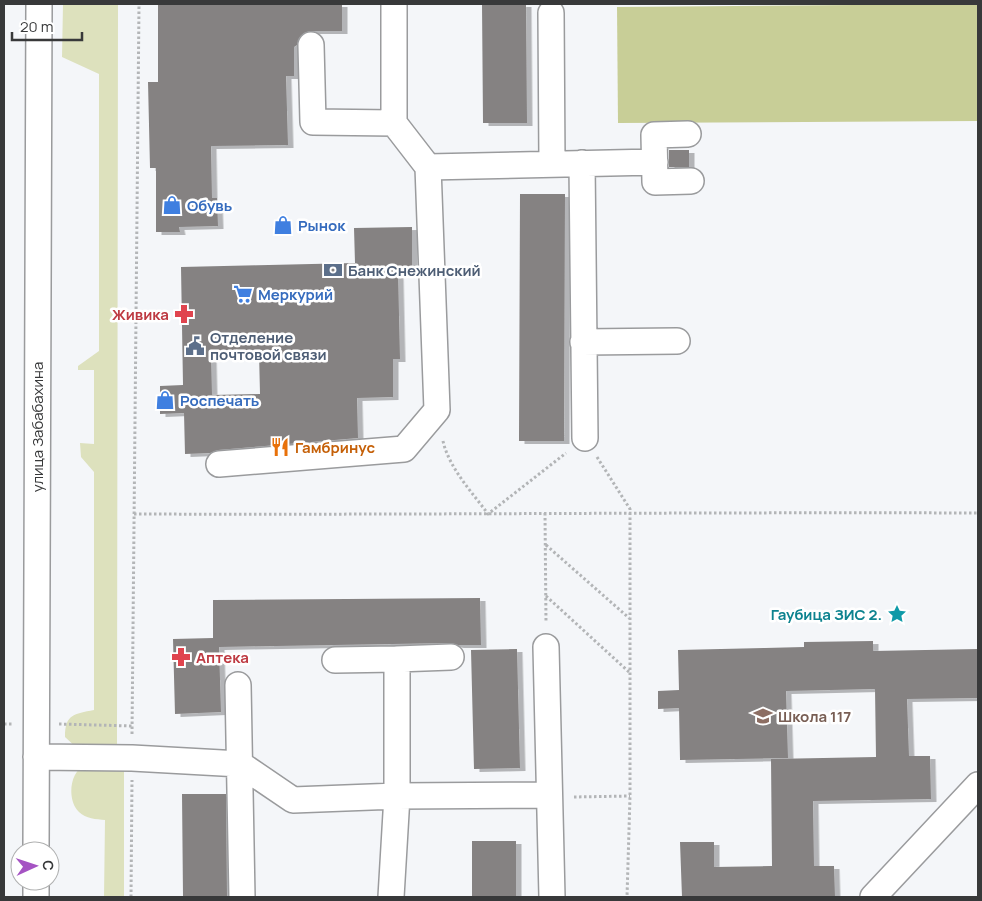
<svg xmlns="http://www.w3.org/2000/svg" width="982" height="901" viewBox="0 0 982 901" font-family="Manrope,sans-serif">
<defs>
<filter id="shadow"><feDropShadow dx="5.5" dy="3" stdDeviation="0" flood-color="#0004"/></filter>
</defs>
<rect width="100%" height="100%" fill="#f4f6f9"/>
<path fill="#dde1bd" d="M63,4H118L117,745L115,751L78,749L65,737C65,714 74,714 94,710V472L81,457L80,443L94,444V370H78V366L99,351V74L62,57Z
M124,760V897H104L105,820C96,819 86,819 79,812C67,801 69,772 85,765C95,761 114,761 124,760Z"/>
<path fill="#c8ce97" d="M978,4V121L618,123L617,7Z"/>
<path fill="#858282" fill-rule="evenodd" filter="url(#shadow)" d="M158,4H342V31H310L304,33L299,38L297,45L294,47V76H286L288,145L211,146L212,198H217L218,226L179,227L180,232H156V168H150L148,82H158Z
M482,4H526L527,123H483Z
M669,150H689V167H669Z
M520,194H565L564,441H519Z
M412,227V271H398L400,359H393V397L357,398L358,438L218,450L210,453L185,454L184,413L160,414V386L183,385L181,267L355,263L354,228ZM259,352L260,394L212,395L211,353Z
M480,598L481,645H458L450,643L219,647L221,712L175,714L173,639L213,638V600Z
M873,641V651L978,649V698L907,699L909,756H930L931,799L813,801L814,866H834L835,897H682L680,842H714V867L772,866L771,759L876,757L875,689L786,691L788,758L680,760L679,708L658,709V691L679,690L678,650L804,647V642Z
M517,649L520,768L474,769L471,650Z
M182,794H226L227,897H183Z
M472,841H516V897H472Z"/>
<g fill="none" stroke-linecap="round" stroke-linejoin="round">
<g stroke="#9a9b9d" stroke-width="28">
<path id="minor" d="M551,13L552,164
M311,45L313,122L394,123V4
M688,134L654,135L655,182L691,181
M582,163L585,438
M428,167L655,162
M583,342L677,341
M219,464L404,449L437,410L428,167L394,123
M546,647L552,897
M335,660L397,659
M238,685L242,897
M36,757L132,758L240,764L293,800L397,796L548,795
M36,851L39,4
M36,881V897
M391,897L397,796V659L451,657
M873,897L978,785"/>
</g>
<path stroke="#b3b5b7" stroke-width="3" stroke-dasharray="2.5 2.5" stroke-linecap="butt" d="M4,406H5
M443,441C449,468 472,492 488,514L566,453
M597,457L630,509V796L627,897
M545,513L546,623
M134,514C415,515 697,512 978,513
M546,545L629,618
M546,596L629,672
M4,724H13
M59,724L132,726
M132,734L139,4
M574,797L630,796
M131,897L132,780"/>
<use href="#minor" stroke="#fff" stroke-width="25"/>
</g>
<defs>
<g id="shop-bare" transform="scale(1.5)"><path d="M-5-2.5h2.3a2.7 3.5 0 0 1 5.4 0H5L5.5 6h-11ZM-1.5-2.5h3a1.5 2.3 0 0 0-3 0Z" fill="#3f7fe0" stroke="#fff" stroke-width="2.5" paint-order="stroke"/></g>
<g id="bank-bare" transform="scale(1.5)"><path d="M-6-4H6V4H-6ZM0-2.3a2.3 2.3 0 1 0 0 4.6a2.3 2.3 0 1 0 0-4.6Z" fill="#5c6f8a" stroke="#fff" stroke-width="2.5" paint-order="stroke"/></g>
<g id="supermarket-bare" transform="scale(1.5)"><path d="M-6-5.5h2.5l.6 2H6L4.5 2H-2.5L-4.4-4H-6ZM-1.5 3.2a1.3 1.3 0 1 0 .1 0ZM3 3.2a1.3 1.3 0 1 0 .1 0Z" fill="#3f7fe0" stroke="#fff" stroke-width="2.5" paint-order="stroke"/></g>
<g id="pharmacy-bare" transform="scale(1.5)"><path d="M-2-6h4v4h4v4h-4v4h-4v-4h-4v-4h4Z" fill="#e0444e" stroke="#fff" stroke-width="2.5" paint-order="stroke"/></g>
<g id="civic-bare" transform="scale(1.5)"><path d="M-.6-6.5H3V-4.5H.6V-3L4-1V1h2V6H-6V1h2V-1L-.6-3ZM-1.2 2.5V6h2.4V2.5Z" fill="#5c6f8a" stroke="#fff" stroke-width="2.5" paint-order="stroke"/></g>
<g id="restaurant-bare" transform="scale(1.5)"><path d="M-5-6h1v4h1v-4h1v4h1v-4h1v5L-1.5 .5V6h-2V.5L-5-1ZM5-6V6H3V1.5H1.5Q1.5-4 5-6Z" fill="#e8710a" stroke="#fff" stroke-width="2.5" paint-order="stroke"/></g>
<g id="sight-bare" transform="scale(1.5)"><path d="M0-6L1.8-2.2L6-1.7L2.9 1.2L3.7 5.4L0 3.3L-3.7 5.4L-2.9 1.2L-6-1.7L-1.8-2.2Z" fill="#0f9aa8" stroke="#fff" stroke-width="2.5" paint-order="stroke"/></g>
<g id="school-bare" transform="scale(1.5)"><path d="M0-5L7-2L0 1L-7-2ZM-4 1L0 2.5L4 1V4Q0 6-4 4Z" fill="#8d6e63" stroke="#fff" stroke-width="2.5" paint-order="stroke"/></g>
</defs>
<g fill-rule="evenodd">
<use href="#shop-bare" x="172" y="205"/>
<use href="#shop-bare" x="283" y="225"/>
<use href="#bank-bare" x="333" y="270"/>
<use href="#supermarket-bare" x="243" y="294"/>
<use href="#pharmacy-bare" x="184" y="314"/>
<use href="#civic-bare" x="195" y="346"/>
<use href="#shop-bare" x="165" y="400"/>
<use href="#restaurant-bare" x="280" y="447"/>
<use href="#sight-bare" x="897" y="614"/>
<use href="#pharmacy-bare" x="181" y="657"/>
<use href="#school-bare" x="763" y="716"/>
</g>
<g text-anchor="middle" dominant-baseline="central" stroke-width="5" stroke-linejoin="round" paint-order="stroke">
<g font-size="15" font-weight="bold" fill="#366cbe" stroke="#fff" text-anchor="start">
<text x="187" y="205">Обувь</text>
<text x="298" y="225">Рынок</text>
<text x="258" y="294">Меркурий</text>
<text x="180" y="400">Роспечать</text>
</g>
<g font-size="15" font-weight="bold" fill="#4e5e75" stroke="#fff" text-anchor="start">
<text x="348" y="270">Банк Снежинский</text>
<text x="210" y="337">Отделение<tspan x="210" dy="17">почтовой связи</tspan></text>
</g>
<g font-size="15" font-weight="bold" fill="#be3a42" stroke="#fff" text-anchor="end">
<text x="169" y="314">Живика</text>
<text x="196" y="657" text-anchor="start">Аптека</text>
</g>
<g font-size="15" fill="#38393a" stroke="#fff">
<text transform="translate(37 427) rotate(-90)">улица Забабахина</text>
</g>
<g font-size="15" font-weight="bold" fill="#c56008" stroke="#fff" text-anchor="start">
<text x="295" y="447">Гамбринус</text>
</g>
<g font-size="15" font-weight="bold" fill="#0d838f" stroke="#fff" text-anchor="end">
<text x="882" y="614">Гаубица ЗИС 2.</text>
</g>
<g font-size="15" font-weight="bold" fill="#785e54" stroke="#fff" text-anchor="start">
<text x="778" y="716">Школа 117</text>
</g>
</g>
<rect width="982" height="901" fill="none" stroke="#38393a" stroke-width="10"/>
<g transform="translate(35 866) rotate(87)"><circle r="24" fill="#ffffff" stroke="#afb0b0"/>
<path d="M0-4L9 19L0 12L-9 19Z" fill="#a553c3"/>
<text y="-8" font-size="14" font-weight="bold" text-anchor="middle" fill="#38393a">С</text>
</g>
<path d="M12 32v8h70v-8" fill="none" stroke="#38393a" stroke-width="2.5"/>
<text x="20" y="32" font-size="15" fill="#38393a" stroke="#ffffff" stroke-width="4" paint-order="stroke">20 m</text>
</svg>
